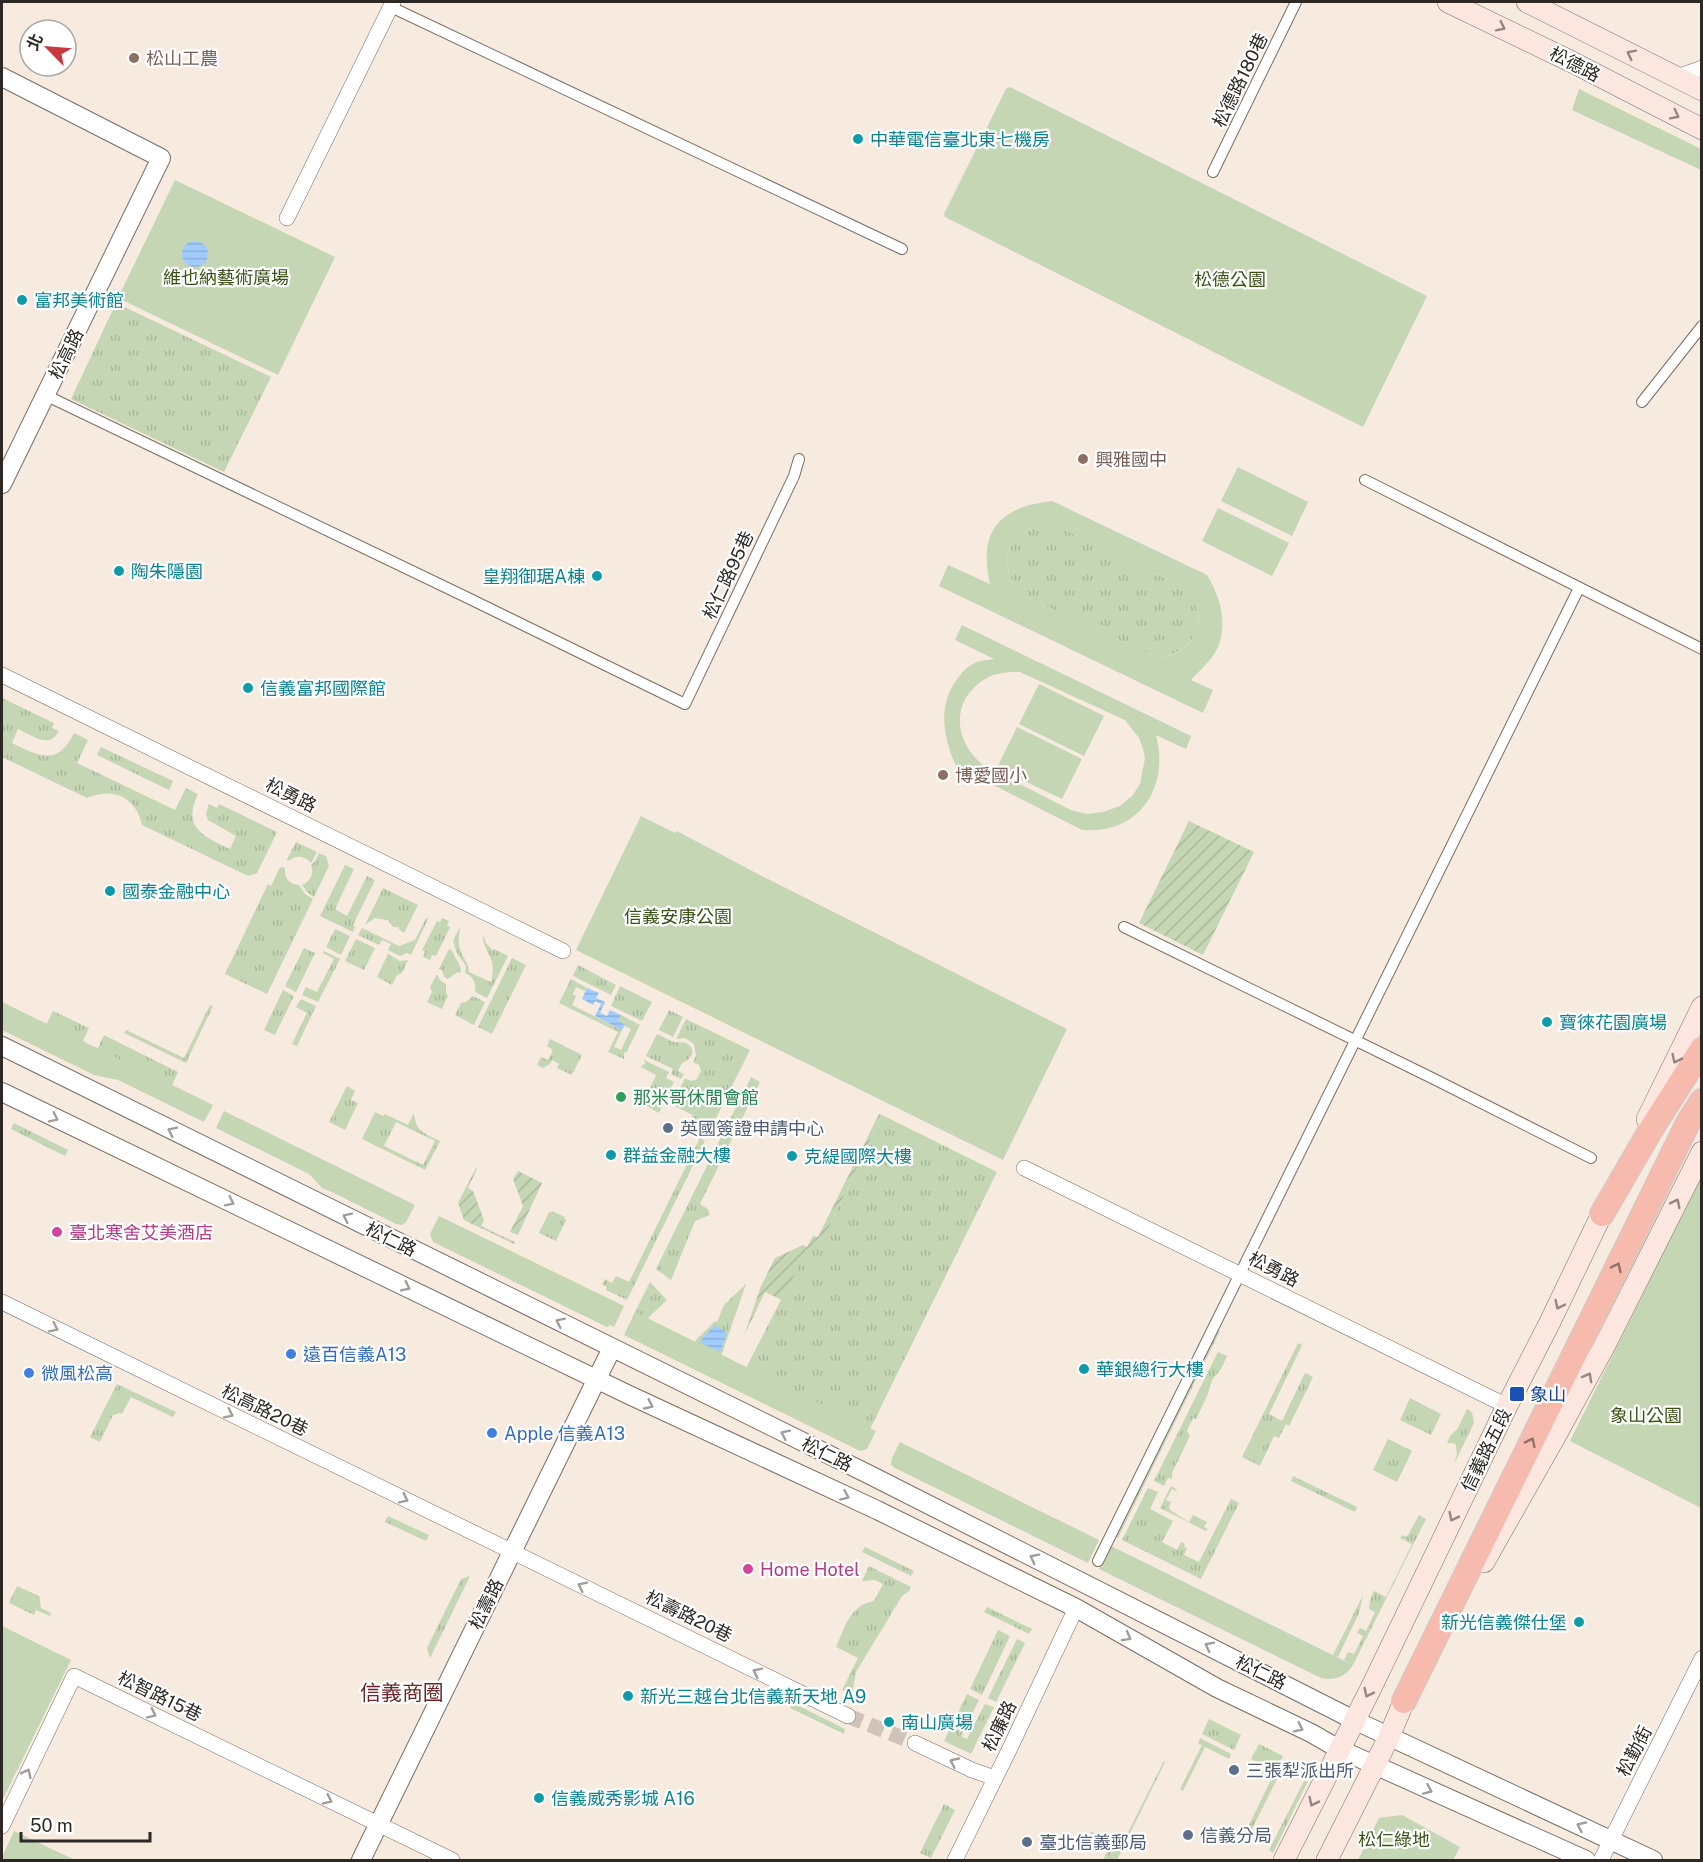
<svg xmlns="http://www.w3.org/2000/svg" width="1703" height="1862" viewBox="0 0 1703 1862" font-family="'Public Sans','Noto Sans TC',sans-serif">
<defs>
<pattern id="grass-tufts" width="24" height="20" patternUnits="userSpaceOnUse" patternTransform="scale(1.5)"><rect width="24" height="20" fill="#c4d6b4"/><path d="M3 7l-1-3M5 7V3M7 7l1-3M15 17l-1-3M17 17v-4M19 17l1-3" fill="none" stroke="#a9b89b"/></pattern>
<pattern id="garden-furrows" width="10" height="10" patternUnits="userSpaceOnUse" patternTransform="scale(1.5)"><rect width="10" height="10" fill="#c4d6b4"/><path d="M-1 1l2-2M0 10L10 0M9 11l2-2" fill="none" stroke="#a9b89b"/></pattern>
<pattern id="water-rules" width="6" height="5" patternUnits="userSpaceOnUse" patternTransform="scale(1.5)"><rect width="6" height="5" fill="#a2ccfd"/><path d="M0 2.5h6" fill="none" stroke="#8cafd9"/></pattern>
</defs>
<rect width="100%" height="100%" fill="#f7eadf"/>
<path fill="url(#grass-tufts)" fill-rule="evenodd" d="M116,303L271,377L224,472L71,399Z
M1044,524H1053L1188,589C1209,623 1198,648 1160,659L1019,594C1009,578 999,551 1018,537C1026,531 1035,528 1044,524Z
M2,698L54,723L52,728L59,731C49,750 32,735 18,729L12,743C38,756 58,767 74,733L88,740L77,763L175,810L186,788L198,794C182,828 203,836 230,849L236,836L208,820L206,814L209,804L217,808L219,804L277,832L257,873L248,876L142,825C136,796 112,787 87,798L2,757Z
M101,747L173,781L169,790L97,755Z
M296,842L317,852L311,863C304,855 296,855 288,861L287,859Z
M319,853L326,856L329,866L314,897L307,892L302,885C311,881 314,874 311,865L315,861Z
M345,865L354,869L335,909L347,916L367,876L375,880L353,925L355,927L353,932L320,916Z
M280,867L285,868C284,878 289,884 299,885L305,894L313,899L267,994L225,974L268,884L271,886Z
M383,888L418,905L404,933L400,930L398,927H393L388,920L375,918L365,925Z
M426,918L428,919L411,955L407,953L400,956L388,950L391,944L382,940L379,945L358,935L362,928L399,946L415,940Z
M442,918L449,921L447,925L450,927L436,956L432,955L430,960L423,957L425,952L422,950L437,921L440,922Z
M460,926C459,935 457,944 462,954C465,961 469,964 469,972L491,982C498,954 482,954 483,934L486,943L493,951L494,949L508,956L487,998L475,992C477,984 473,976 465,973L466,966L457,953L453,941Z
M335,929L350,936L341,955L326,947Z
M356,939L375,948L364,970L345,961Z
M304,948L315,953L296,992L285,986Z
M449,949L452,951C455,959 461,963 461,972L456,973L448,979L444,977L442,970L439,969Z
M324,951L340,959L318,1002L302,995L306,987L317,992L334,959L323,953Z
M388,954L400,961L408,960L402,973L397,975L392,985L377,977Z
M512,958L526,965L492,1034L478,1027Z
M578,965L616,985L611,995L573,976Z
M437,974L440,980L446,984V993L448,996L442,1009L427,1002L432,992L430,987Z
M571,979L587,988L585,991L576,987L573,994L576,996L572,1005L622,1030L614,1047L621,1050L631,1029L618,1022L621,1015L640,1025L626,1053L624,1052V1059L608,1052L618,1032L559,1003Z
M620,986L652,1002L642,1021L611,1006Z
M283,990L294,996L275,1035L264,1030Z
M473,996L485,1002L474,1025L455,1015L461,1003L466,1002Z
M301,999L316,1006L297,1046L292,1044L307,1013L296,1007Z
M210,1005L213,1006L186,1063L124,1033L126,1030L184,1058Z
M669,1010L683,1017L673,1037L659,1030Z
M53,1011L89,1028L83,1041L88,1044L43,1032Z
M686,1019L750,1050L707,1136L688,1126L693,1115L672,1105L685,1078L691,1081L697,1079L701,1071L699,1065L693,1062L696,1056L694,1044L685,1038L676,1039Z
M657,1034C663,1036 669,1041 675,1042C680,1043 685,1041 689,1045C697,1052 689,1061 682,1063L678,1071L684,1074L681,1079L671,1074L673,1069L646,1056Z
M104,1035L178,1072L171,1088L92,1046L98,1048Z
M550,1039L582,1055L572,1075L557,1068L559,1064L552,1060L550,1064L543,1068L537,1065L541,1057L548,1060L553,1050L547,1046Z
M644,1060L669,1072L666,1078L674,1082L659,1113L643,1104L656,1075L641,1067L642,1065L646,1064L644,1061Z
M751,1077L760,1082L700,1204L709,1210L708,1211L710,1215L695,1221L671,1280L656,1269Z
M347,1086L355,1091L351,1100L358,1103L345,1130L329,1122Z
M375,1112L383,1116L385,1114L408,1125L414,1113C415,1131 425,1134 440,1141L425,1170L362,1139ZM396,1122L435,1141L423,1165L384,1146Z
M882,1115L997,1172L867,1435L743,1374L807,1249L816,1240L824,1238Z
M14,1123L68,1150L65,1156L11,1129Z
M700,1138L705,1141L627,1300L606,1290L607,1287L602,1284L605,1279L612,1283L616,1276L629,1282Z
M552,1211L565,1217L564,1219L566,1220L556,1241L539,1233L549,1212L551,1213Z
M650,1282L667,1300L648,1318L645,1325L632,1318Z
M746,1284L719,1362L695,1341L715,1321L717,1322L724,1305Z
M1217,1329L1220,1331L1118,1538L1115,1537Z
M1298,1343L1302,1345L1269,1414L1282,1421L1305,1373L1313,1377L1289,1426L1286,1424L1279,1438L1274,1436L1260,1466L1242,1457Z
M1218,1352L1227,1356L1221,1369L1212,1380L1207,1396L1196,1419L1193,1418L1187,1431L1190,1436L1172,1473V1479L1168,1478L1164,1486L1154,1481Z
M117,1384L176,1412L173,1417L131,1397L122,1414L120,1413L113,1415L100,1442L90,1437Z
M1410,1398L1441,1414L1431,1435L1400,1420Z
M1467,1409C1473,1411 1473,1417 1474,1423L1454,1464L1457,1454L1456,1445L1454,1443H1447L1450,1436L1458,1428Z
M1388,1439L1412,1451L1397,1482L1373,1470Z
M1293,1476L1357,1507L1355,1512L1291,1481Z
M1171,1486L1177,1490L1176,1491L1172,1489L1166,1500L1171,1502L1169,1507L1170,1510L1189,1522L1193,1515L1207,1522L1204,1527L1208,1529L1206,1531L1160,1508Z
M1148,1488L1158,1492L1150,1509L1173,1521L1162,1542L1177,1550L1181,1542L1185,1544L1184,1547L1187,1548L1184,1555L1199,1562L1231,1499L1239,1503L1201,1579L1122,1540Z
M1419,1515L1426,1519L1353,1665L1344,1660L1348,1652L1354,1654L1363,1636L1357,1633L1360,1628L1366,1631L1375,1612L1369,1609L1370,1600L1374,1591L1386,1597L1412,1544L1400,1538L1402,1535L1407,1537Z
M388,1516L429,1535L426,1541L385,1522Z
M865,1547L914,1571L911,1576L862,1552Z
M869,1566L911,1587L909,1591L902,1596L856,1672L852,1694L842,1690L858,1658L836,1647C845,1627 850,1605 874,1601L883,1584L875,1580L862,1581Z
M470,1576L430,1658L427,1648L461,1579Z
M17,1586L39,1596L41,1608L51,1613L50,1616L36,1610L34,1615L9,1603Z
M1363,1595L1359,1613L1338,1657L1333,1655Z
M987,1607L1032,1629L1029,1634L984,1612Z
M998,1630L1010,1636L982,1695L970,1689Z
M1017,1639L1025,1643L996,1702L988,1698Z
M967,1694L979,1700L961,1736L967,1739L985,1704L994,1707L971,1754L944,1741Z
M793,1703L845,1729L844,1734L790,1708Z
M1209,1719L1241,1735L1234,1750L1202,1734Z
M1200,1738L1231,1754L1229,1759L1205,1747L1183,1791L1180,1789L1202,1745L1198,1743Z
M1259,1744L1283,1756L1276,1771L1251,1759Z
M1164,1761L1165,1762L1117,1860H1103L1109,1848L1108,1845L1093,1838L1090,1831L1121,1846Z
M1249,1763L1278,1777L1248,1837L1244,1835L1271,1780L1247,1767Z
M1305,1779L1308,1781L1273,1853L1269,1850Z
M944,1804L955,1810L931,1858L920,1853Z"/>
<path fill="#c4d6b4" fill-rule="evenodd" d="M1010,87L1427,296L1363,427L945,217L944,214L1006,89Z
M1579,89L1701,149V170L1572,110Z
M175,180L335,257L278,375L118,298Z
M1238,467L1308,502L1292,536L1221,501Z
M1052,501L1207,575C1220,597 1228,622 1218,647C1212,660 1200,670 1191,680L1213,690L1203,713L939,586L948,565L990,584C978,531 999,507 1052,501ZM1044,524H1053L1188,589C1209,623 1198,649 1160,659L1019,594C1009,578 999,551 1018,537C1026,531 1035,528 1044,524Z
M1218,508L1289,543L1272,576L1202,541Z
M962,625L1191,736L1186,749L1156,735C1170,787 1139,835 1082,830L956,766C942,735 937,701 961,674C966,668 973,663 980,661C985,660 990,660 994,659L955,640ZM1010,672H1020L1125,720L1139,738L1143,749L1145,758L1140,784L1133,795L1120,806L1103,812L1087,814L1071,810L986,767C953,744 949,699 987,678C993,674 1003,673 1010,672Z
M1039,684L1104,716L1084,756L1019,724Z
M1017,727L1082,759L1062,799L997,768Z
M641,816L675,833L677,831L754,872L1067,1029L1003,1160L576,950Z
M2,1002L213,1105L204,1122L118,1080L94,1075L2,1030Z
M224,1111L415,1205L406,1222L402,1225L396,1224L332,1192L322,1188L309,1174L216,1128Z
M1701,1177V1508L1570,1441Z
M439,1216L624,1306L614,1327L610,1325L607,1327L433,1242L430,1234Z
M635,1312L876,1431L867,1449L860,1451L624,1335Z
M900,1442L1099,1540L1088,1563L895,1468L891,1465L892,1458Z
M1111,1546L1353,1665C1346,1677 1334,1681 1321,1678L1099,1569Z
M2,1626L71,1660L2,1801Z
M1402,1815L1460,1847L1453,1860H1358L1379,1818Z
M14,1831L75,1860H2V1857Z"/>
<path fill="url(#garden-furrows)" d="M1189,821L1254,852L1203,955L1139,923Z
M879,1114L882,1115L824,1238H822L820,1242L816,1241L811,1251L807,1249L782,1300L765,1292L744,1336L761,1286L775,1258L803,1245L807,1247L813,1236L818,1237Z
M476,1168L477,1169L468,1188L473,1191L484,1220L481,1226L515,1242L514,1244L464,1220L458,1203Z
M518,1171L542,1183L518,1235L510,1232L523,1206L513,1179Z"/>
<path fill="url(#water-rules)" d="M182 254a13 13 0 1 1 26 0a13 13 0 1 1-26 0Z
M587,988L599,993L596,998L605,1002L600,1013L607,1016L610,1010L621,1015L618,1021L625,1025L622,1030L595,1016L601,1004L595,1001L593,1005L582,999Z
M715,1325L727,1333L720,1352L699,1342Z"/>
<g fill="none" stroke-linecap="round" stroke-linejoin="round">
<path stroke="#cfc3ba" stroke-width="15" stroke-dasharray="15 8" stroke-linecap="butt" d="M848,1716L915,1743"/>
<g stroke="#796e64" stroke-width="12">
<path id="pedestrian" d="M391,7L902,249
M1213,172L1296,2
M45,395L466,597L685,704L794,476L799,459
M1642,402L1702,326
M1365,480L1702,649
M1124,927L1432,1078L1591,1158
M1098,1561L1579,588"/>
</g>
<g stroke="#796e64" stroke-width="16">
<path id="minor" d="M1677,77L1702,68
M287,218L393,2
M2,675L563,951
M1024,1168L1507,1406
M2,1302L848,1716
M915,1743L972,1770L995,1778
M2,1826L74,1676L452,1860
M955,1860L1011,1746L1076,1608
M1601,1860L1702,1658"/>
</g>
<g stroke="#796e64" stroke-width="20">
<path id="tertiary" d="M2,77L161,158L2,484
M2,1046L870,1475L1354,1720L1653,1860
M2,1092L627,1394L877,1510L1076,1608L1217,1688L1311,1733L1339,1749L1586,1860
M361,1860L612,1348"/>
</g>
<g stroke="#796e64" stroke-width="22">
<path id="secondary" d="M1448,2L1572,62L1702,129
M1527,2L1702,90
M1647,1119L1702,1007
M1484,1562L1556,1435L1605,1345L1702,1152
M1284,1860L1372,1686L1507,1406L1550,1322L1609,1199
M1327,1860L1389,1737L1404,1701L1412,1688"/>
</g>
<g stroke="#cdcbca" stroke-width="26">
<path id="trunk" d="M1602,1214L1650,1131L1702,1049
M1404,1701L1688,1123L1702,1101"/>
</g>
<use href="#pedestrian" stroke="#fff" stroke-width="10"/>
<use href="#minor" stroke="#fff" stroke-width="15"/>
<use href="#tertiary" stroke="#fff" stroke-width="18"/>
<use href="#secondary" stroke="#fce6e0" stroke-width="21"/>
<use href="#trunk" stroke="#f7bbae" stroke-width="24"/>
</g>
<defs><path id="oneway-chevron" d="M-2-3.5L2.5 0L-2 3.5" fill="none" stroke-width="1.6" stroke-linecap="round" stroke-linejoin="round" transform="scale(1.5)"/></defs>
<g stroke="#948782">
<use href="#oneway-chevron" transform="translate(1501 27) rotate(26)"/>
<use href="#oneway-chevron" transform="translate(1631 54) rotate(-153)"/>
<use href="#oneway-chevron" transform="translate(1675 115) rotate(27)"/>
<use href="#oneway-chevron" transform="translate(1676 1059) rotate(116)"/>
<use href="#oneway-chevron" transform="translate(1676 1203) rotate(-63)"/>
<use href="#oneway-chevron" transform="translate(1559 1305) rotate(116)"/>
<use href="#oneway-chevron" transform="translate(1588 1377) rotate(-61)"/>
<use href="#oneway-chevron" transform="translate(1453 1517) rotate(116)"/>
<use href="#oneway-chevron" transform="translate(1368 1693) rotate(117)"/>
<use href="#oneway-chevron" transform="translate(1313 1802) rotate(116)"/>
</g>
<g stroke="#a09e9c">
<use href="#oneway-chevron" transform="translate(54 1118) rotate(26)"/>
<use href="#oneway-chevron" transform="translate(172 1131) rotate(-154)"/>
<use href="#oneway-chevron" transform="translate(230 1202) rotate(26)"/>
<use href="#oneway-chevron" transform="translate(347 1217) rotate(-154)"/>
<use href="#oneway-chevron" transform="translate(406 1287) rotate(26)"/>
<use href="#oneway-chevron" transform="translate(560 1322) rotate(-154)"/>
<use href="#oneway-chevron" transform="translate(54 1328) rotate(26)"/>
<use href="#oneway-chevron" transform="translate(649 1405) rotate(25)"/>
<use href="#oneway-chevron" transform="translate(229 1414) rotate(26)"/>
<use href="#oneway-chevron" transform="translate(785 1434) rotate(-154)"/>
<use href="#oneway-chevron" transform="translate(845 1496) rotate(24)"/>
<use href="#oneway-chevron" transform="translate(404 1499) rotate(26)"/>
<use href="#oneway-chevron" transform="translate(1034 1558) rotate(-153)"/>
<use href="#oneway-chevron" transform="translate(582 1586) rotate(-154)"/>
<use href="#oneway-chevron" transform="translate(1127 1637) rotate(29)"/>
<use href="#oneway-chevron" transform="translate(1209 1646) rotate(-153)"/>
<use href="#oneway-chevron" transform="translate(757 1672) rotate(-154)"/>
<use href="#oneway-chevron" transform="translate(152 1714) rotate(26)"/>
<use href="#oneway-chevron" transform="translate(1299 1728) rotate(26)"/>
<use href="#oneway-chevron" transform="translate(954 1762) rotate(-155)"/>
<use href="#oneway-chevron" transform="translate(27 1773) rotate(-64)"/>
<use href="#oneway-chevron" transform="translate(1428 1790) rotate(24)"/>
<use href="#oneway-chevron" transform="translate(328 1800) rotate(26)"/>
<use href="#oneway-chevron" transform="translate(1581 1826) rotate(-155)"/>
</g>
<g stroke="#927269">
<use href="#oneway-chevron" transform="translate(1617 1267) rotate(-64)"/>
<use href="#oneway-chevron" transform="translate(1531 1442) rotate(-64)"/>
</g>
<g fill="#8d6e63" stroke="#fff" stroke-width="2">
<circle cx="134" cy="58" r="6"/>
<circle cx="1083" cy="459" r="6"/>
<circle cx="943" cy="775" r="6"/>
</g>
<g fill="#0f9aa8" stroke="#fff" stroke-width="2">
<circle cx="858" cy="139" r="6"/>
<circle cx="22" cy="300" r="6"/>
<circle cx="119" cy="571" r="6"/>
<circle cx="597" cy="576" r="6"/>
<circle cx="248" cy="688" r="6"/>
<circle cx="110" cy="891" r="6"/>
<circle cx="1547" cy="1022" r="6"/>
<circle cx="611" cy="1155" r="6"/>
<circle cx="792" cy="1156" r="6"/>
<circle cx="1084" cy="1369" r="6"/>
<circle cx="1579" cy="1622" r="6"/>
<circle cx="628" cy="1696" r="6"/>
<circle cx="889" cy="1722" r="6"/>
<circle cx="539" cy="1798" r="6"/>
</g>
<circle fill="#2e9e5b" stroke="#fff" stroke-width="2" cx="621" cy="1097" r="6"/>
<g fill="#5c6f8a" stroke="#fff" stroke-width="2">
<circle cx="668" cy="1128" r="6"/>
<circle cx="1234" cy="1770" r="6"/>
<circle cx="1188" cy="1835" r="6"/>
<circle cx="1027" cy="1842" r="6"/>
</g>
<g fill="#d1479c" stroke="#fff" stroke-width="2">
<circle cx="57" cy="1232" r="6"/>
<circle cx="748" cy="1569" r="6"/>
</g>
<g fill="#3f7fe0" stroke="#fff" stroke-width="2">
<circle cx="291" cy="1354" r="6"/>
<circle cx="29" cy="1373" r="6"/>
<circle cx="492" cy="1433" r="6"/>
</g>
<rect fill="#1a4fb4" stroke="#fff" stroke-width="2" x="1509" y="1386" width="16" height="16" rx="3"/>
<g text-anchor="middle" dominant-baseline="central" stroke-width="4.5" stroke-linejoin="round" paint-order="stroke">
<g font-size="18" fill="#785e54" stroke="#fff" text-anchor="start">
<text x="146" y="58">松山工農</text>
<text x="1095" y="459">興雅國中</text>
<text x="955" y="775">博愛國小</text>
</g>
<g font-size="18" fill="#2d2824" stroke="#fff">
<text transform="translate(1575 64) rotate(27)">松德路</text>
<text transform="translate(1240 80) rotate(-64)">松德路180巷</text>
<text transform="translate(66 354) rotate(-64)">松高路</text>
<text transform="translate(728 575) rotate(-65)">松仁路95巷</text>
<text transform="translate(291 795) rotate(26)">松勇路</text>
<text transform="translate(391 1239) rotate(26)">松仁路</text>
<text transform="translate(1274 1269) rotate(27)">松勇路</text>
<text transform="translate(265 1410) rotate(26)">松高路20巷</text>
<text transform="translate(1486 1450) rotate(-64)">信義路五段</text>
<text transform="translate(827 1454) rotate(26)">松仁路</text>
<text transform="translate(486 1604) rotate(-64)">松壽路</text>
<text transform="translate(689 1616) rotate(26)">松壽路20巷</text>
<text transform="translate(1261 1672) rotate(26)">松仁路</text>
<text transform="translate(160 1696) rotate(26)">松智路15巷</text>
<text transform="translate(999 1726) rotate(-64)">松廉路</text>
<text transform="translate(1634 1751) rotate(-63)">松勤街</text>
</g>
<g font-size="18" fill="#0d838f" stroke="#fff" text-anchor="start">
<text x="870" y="139">中華電信臺北東七機房</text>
<text x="34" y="300">富邦美術館</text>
<text x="131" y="571">陶朱隱園</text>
<text x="585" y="576" text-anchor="end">皇翔御琚A棟</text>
<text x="260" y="688">信義富邦國際館</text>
<text x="122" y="891">國泰金融中心</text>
<text x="1559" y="1022">寶徠花園廣場</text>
<text x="623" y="1155">群益金融大樓</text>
<text x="804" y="1156">克緹國際大樓</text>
<text x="1096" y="1369">華銀總行大樓</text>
<text x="1567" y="1622" text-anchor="end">新光信義傑仕堡</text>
<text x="640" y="1696">新光三越台北信義新天地 A9</text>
<text x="901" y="1722">南山廣場</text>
<text x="551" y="1798">信義威秀影城 A16</text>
</g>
<g font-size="18" fill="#375217" stroke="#fff">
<text x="226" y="277">維也納藝術廣場</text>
<text x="1230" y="279">松德公園</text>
<text x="678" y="916">信義安康公園</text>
<text x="1646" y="1415">象山公園</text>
<text x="1394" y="1839">松仁綠地</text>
</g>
<g font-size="18" fill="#27864d" stroke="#fff" text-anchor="start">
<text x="633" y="1097">那米哥休閒會館</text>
</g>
<g font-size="18" fill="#4e5e75" stroke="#fff" text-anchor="start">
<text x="680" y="1128">英國簽證申請中心</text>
<text x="1246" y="1770">三張犁派出所</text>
<text x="1200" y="1835">信義分局</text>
<text x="1039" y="1842">臺北信義郵局</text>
</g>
<g font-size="18" fill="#b23c85" stroke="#fff" text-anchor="start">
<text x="69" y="1232">臺北寒舍艾美酒店</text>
<text x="760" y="1569">Home Hotel</text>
</g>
<g font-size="18" fill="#366cbe" stroke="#fff" text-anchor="start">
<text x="303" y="1354">遠百信義A13</text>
<text x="41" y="1373">微風松高</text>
<text x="504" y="1433">Apple 信義A13</text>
</g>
<g font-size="18" fill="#164399" stroke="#fff" text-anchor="start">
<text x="1530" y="1394">象山</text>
</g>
<g font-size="21" fill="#6c2626" stroke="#fff">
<text x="402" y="1692">信義商圈</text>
</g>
</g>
<rect width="1703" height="1862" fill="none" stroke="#2d2824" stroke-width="6"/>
<g transform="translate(48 48) rotate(295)"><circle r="28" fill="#ffffff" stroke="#aba9a7" stroke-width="1.5"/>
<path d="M0-4.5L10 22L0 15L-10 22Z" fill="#c8393e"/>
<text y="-9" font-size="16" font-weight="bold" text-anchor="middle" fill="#2d2824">北</text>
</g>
<path d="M21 1832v9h129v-9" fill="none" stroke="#2d2824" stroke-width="3"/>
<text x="30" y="1832" font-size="18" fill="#2d2824" stroke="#ffffff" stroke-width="4.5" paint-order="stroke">50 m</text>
</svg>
